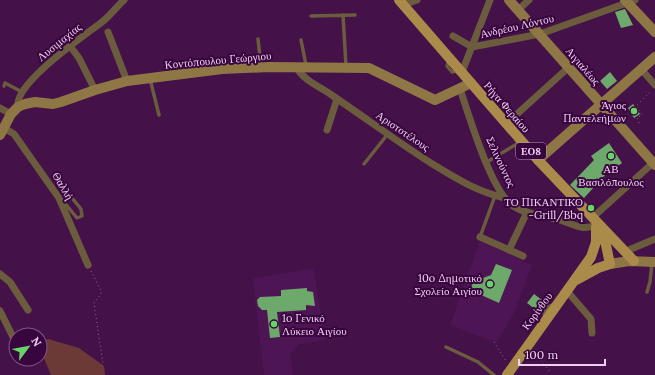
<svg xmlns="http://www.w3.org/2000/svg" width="655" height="375" viewBox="0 0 655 375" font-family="Lora,serif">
<rect width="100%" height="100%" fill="#441249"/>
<path fill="#4d1554" d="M480,241L532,265L514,313L497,342H494L450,325Z
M313,268L326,340L299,344L290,354L293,375H264L253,279Z"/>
<path fill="#6b3a37" d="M48,339L79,348L104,366L105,375H51L40,349L42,342Z"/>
<path fill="#6ea96c" d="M625,9L633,25L621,28L615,12Z
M610,72L617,81L607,89L600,81Z
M633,104L640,114L634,118L628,108Z
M609,143L622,163L605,175L584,198L570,185L594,160L591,156Z
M496,264L512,270L499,303L470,290L476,275L483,278L491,275Z
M307,288V291L313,292L315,306L306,305V310L277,312L280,337L270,338L267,310H262L258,306L257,300L260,297L281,296V290Z
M534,294L546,303L539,312L527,303Z"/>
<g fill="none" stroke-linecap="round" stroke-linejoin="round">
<path stroke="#926a96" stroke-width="1" stroke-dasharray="1 3" stroke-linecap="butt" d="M639,123L637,118L642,115L636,106L651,91
M91,271L101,291V294L94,303L103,364
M494,342L506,361
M534,351L550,372"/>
<path stroke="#6c5c3e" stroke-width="3.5" d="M343,15L346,66
M311,16L355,15
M258,39L261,66
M301,40L306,65
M449,60L447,66L452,72L459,70
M199,69L203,64L212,63L219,68
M150,79L159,115
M4,86L5,83L22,92
M487,162L520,142
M364,164L387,135
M63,201L77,218L82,216L81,209L68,193
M480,237L495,196
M647,292L650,282L652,263
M545,317L544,313L549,306L554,305
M446,347L478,362L494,375"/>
<path stroke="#6c5c3e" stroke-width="7" d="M403,5L417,0
M518,10L529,0
M108,32L127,81
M453,36L472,47L540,34L635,0
M70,46L79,58L95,90
M297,68C304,81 321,87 333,96C367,119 399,143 434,165C457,179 478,192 505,198
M641,69L655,85
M462,72L490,0
M460,89C469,115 491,192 513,206C527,215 545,216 560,220C572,223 583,232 595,225
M18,107C13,84 84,36 102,22C110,16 116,7 124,0
M0,108L11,114
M506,124L569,67
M4,128L14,134L59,198L88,265
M327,130L337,99
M592,218L655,161
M480,237L523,256
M509,250L527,212
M624,252L655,239
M0,274L10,282L28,310
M567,291L591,319L592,333
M0,311L16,343"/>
<path stroke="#8f7745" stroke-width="10" d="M509,0L655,165
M625,0L655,32
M0,135L11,114L18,107L25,104L35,102L53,104L61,102L95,90L127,81L222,69L269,67L369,68L435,100L471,83
M538,160L655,57
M610,264L629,261L655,262"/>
<path stroke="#ab8b4a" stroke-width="10" d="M399,0L538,160L634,261
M576,280L598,268L610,264L603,231
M507,375L591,257L596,242V227"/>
</g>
<g fill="#66d466" stroke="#39053e" stroke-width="1.5">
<circle cx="634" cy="111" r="4"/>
<circle cx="611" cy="156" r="4"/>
<circle cx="591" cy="208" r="4"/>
<circle cx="490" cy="284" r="4"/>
<circle cx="274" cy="324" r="4"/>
</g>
<g text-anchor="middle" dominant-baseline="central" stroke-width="4" stroke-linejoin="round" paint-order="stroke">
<rect fill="#39053e" stroke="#b894bb" stroke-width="1" x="516" y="143" width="30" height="16" rx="3"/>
<g font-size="10" font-weight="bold" fill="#eed1f1">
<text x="531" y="151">ΕΟ8</text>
</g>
<g font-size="11" fill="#eed1f1" stroke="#39053e">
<text transform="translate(517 26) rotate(-13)">Ανδρέου Λόντου</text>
<text transform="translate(59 42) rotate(-39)">Λυσιμαχίας</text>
<text transform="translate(218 60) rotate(-5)">Κοντόπουλου Γεώργιου</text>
<text transform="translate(583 66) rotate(49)">Αιγιαλέως</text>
<text transform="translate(507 107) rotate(49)">Ρήγα Φεραίου</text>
<text transform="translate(403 131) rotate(34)">Αριστοτέλους</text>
<text transform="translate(501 162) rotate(65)">Σελινούντος</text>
<text transform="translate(63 186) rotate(60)">Θαλλή</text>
<text transform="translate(537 311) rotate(-54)">Κορίνθου</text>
</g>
<g font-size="11" fill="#eed1f1" stroke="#39053e" text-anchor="end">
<text x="626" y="105">Άγιος<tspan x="626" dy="13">Παντελεήμων</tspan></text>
<text x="611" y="169" text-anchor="middle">ΑΒ<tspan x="611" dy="13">Βασιλόπουλος</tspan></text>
<text x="583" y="202">ΤΟ ΠΙΚΑΝΤΙΚΟ<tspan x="583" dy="13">-Grill/Bbq</tspan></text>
<text x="482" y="278">10o Δημοτικό<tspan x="482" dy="13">Σχολείο Αιγίου</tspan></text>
<text x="282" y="318" text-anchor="start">1o Γενικό<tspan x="282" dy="13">Λύκειο Αιγίου</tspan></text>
</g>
</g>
<g transform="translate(28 347) rotate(58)"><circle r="19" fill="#39053e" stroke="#815786"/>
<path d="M0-3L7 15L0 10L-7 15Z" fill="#66d466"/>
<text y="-6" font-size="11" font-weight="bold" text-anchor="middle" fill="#eed1f1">N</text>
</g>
<path d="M519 359v6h86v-6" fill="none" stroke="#eed1f1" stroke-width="2"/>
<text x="525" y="359" font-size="12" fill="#eed1f1" stroke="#39053e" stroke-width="3" paint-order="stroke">100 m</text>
</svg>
